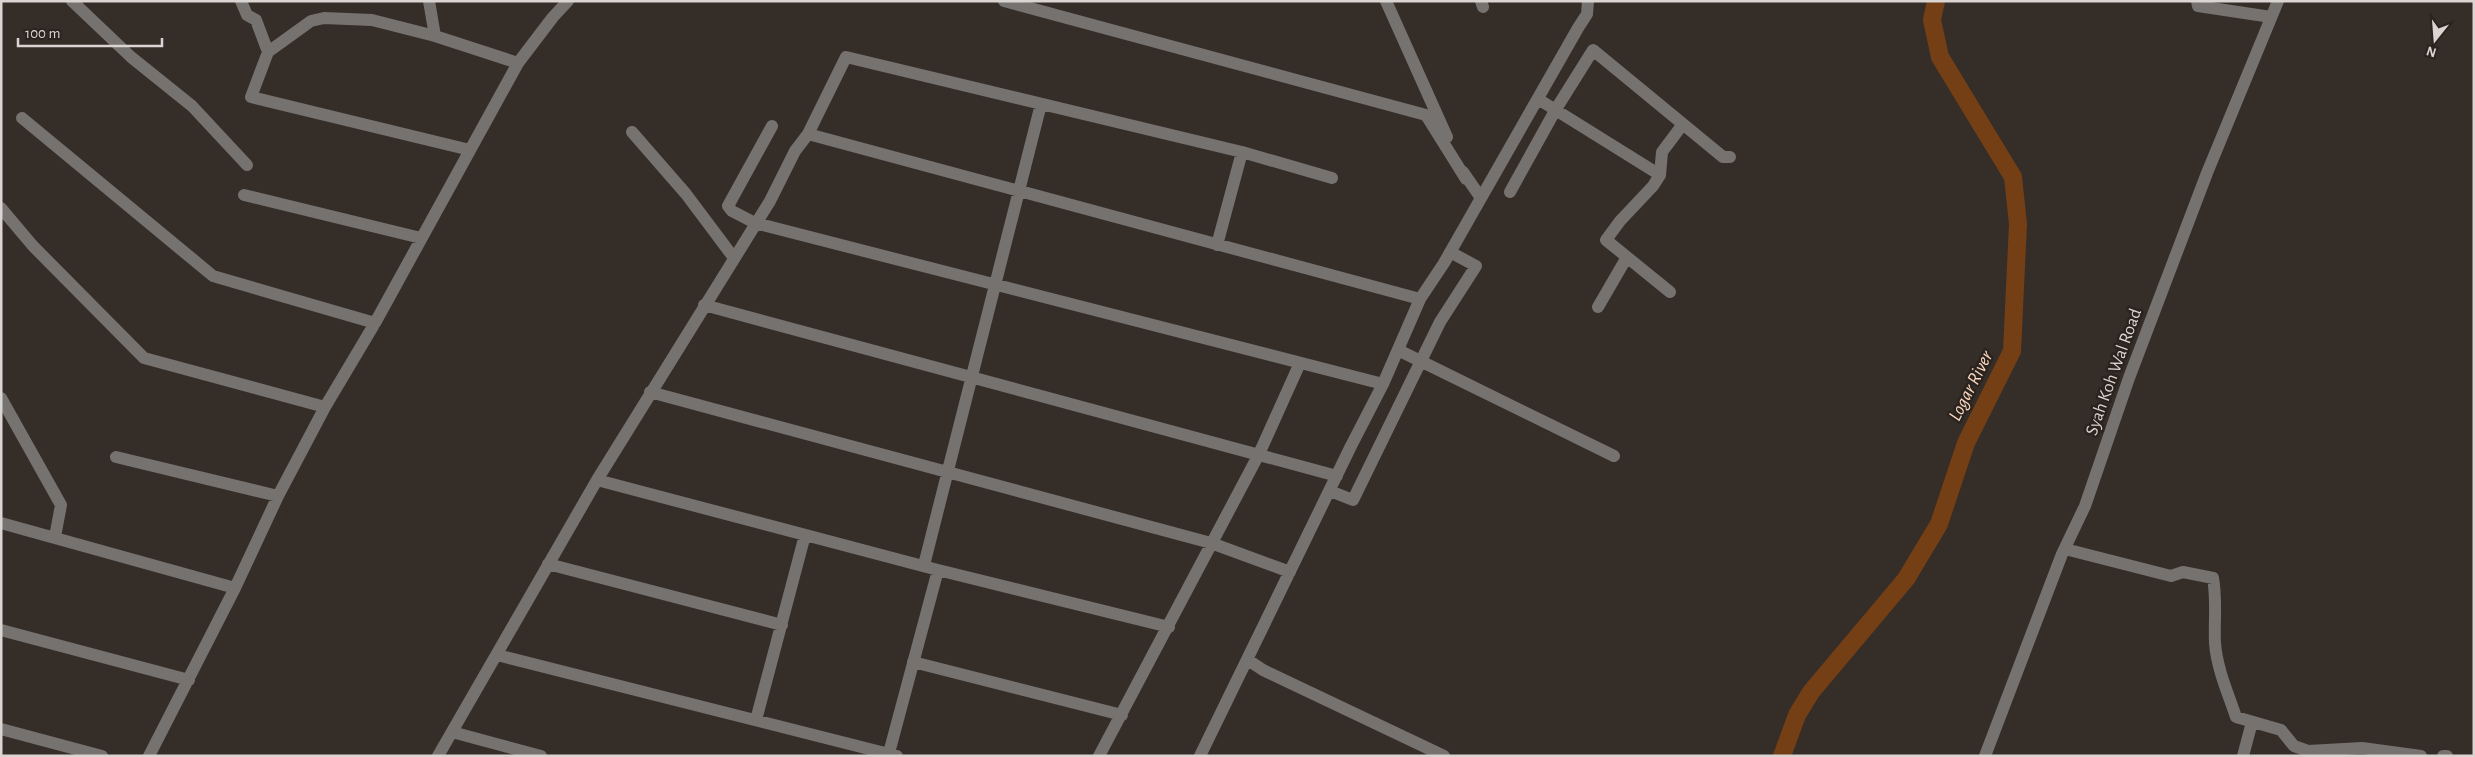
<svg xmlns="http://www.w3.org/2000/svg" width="2475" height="757" viewBox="0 0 2475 757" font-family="'Alegreya Sans',sans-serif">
<rect width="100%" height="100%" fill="#352d28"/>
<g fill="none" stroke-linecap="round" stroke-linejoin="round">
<path stroke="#743f15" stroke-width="18" d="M1782,756L1797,715L1811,692L1906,579L1939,524L1966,443L2012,351L2018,224L2013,177L1940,57L1932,20L1936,1"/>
<path stroke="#76726f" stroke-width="12" d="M72,1L131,57L192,106L247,165
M241,1L247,15L256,20L268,52
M429,1L435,36L372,20L324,18L311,21L268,52L251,97L470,150
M1004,1L1426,115L1466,179
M1386,1L1447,137
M1481,1L1483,7
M2197,1L2198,6L2271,17
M435,36L518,63
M1538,99L1660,175
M22,118L213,276L375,323
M772,126L728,206L732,211L755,223L1383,384
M632,132L686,194L734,258
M808,134L1420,299
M1463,172L1481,198
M1510,192L1556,109L1593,50L1723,157H1730
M244,195L421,238
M1,208L33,246L144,358L325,407
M1217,245L1242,152
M1670,292L1606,240L1620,221L1653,186L1660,175L1662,152L1683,124
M704,305L1337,476
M1598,307L1627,257
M1398,350L1614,456
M650,392L1211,543L1290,572
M1,398L61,505L55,537
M116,457L278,496
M597,480L938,570L1169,627
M1330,491L1353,500L1440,322L1476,266L1450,252
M1,523L235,588
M2065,549L2171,576L2183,572L2213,578C2217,600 2214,621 2215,643C2217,669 2228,693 2236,717L2281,730L2294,746L2308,751L2362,748L2421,756
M548,564L782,625
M924,565L1041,104
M1,630L189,680
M497,655L897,756
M1248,660L1263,670L1444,756
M913,662L1122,715
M756,720L805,535
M1,729L102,756
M452,732L541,756
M889,753L938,570
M149,756L235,588L278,496L325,407L375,323L518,63L553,17L568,1
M438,756L597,480L770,201L795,151L808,134L846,57L1242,152L1332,178
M1099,756L1259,454L1300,363
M1200,756L1351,446L1383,384L1420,299L1444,263L1578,28L1587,14L1588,1
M1985,756L2062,554L2085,506L2129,378L2207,173L2278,1
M2243,756L2252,722
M2443,756H2447"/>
</g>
<g text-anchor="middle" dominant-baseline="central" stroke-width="5" stroke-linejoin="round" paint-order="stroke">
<g font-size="18" fill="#dad5d2" stroke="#2b231e">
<text transform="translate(2114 372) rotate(-70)">Syah Koh Wal Road</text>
</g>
<g font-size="19" font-style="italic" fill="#fbd8c2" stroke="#2b231e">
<text transform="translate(1971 386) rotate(-63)">Logar River</text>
</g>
</g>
<rect width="2475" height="757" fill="none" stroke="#dad5d2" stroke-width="5"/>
<g transform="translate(2435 40) rotate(197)" stroke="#2b231e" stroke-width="4" paint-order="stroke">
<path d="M0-4L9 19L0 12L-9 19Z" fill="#dad5d2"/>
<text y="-8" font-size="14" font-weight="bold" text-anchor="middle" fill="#dad5d2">N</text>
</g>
<path d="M18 38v8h144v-8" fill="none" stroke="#dad5d2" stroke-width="2.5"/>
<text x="25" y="38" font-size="15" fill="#dad5d2" stroke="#2b231e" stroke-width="4" paint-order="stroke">100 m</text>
</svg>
